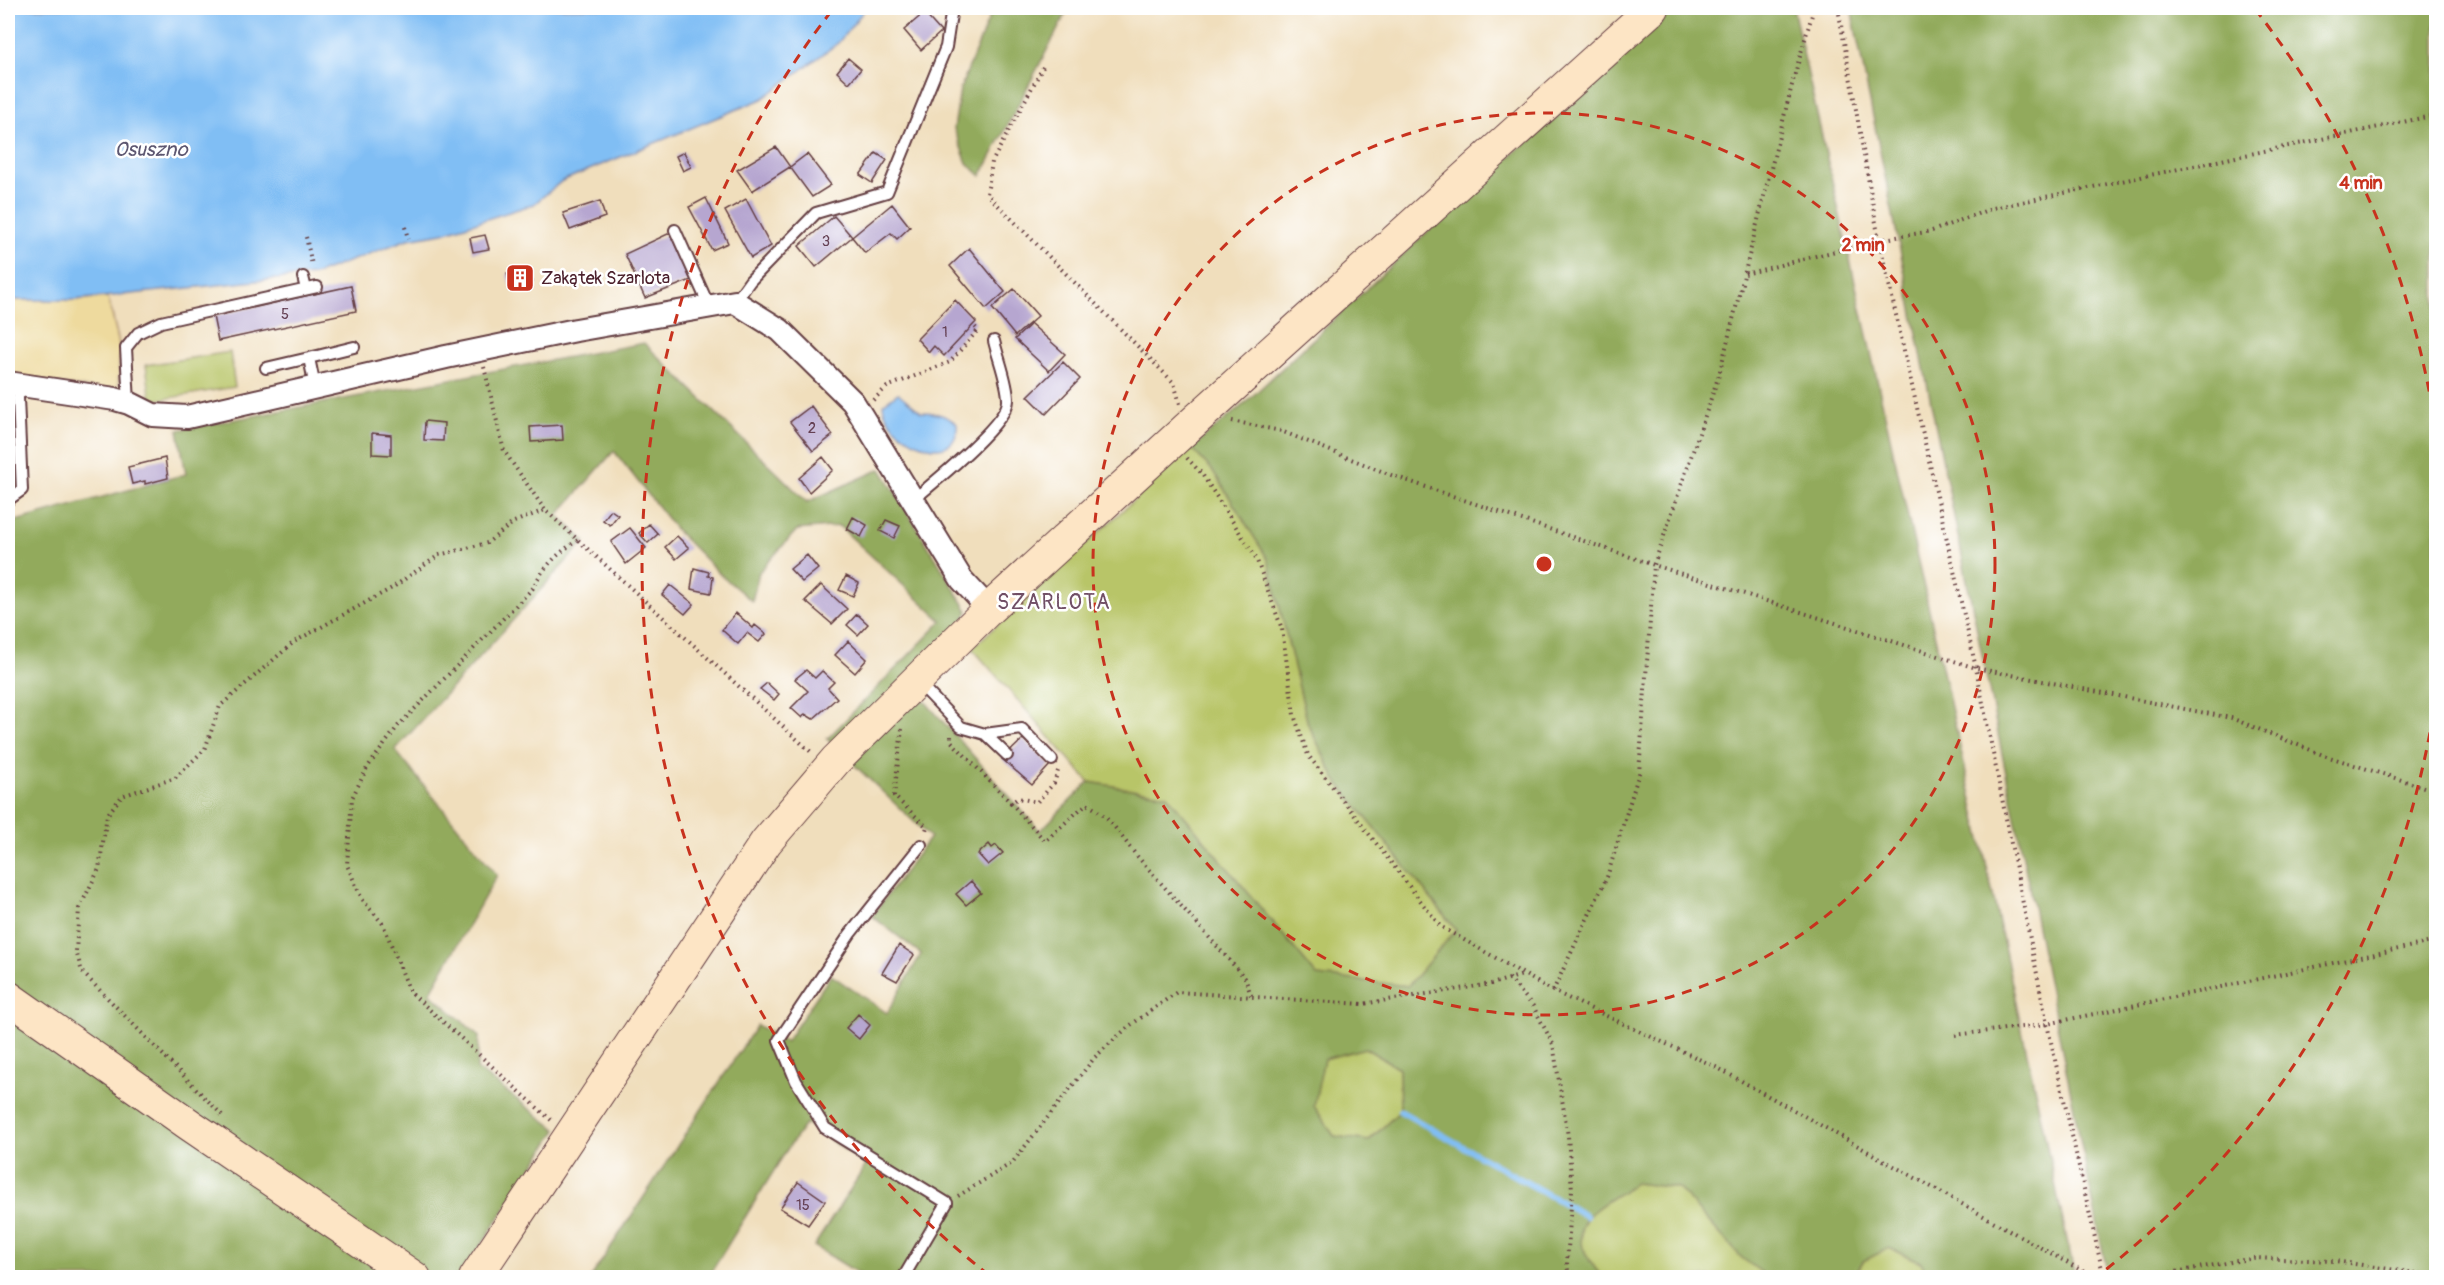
<svg xmlns="http://www.w3.org/2000/svg" width="2444" height="1285" viewBox="0 0 2444 1285" font-family="Pangolin,sans-serif">
<rect width="100%" height="100%" fill="#fff"/>
<filter id="ink" filterUnits="userSpaceOnUse"><feTurbulence type="fractalNoise" baseFrequency=".0167" numOctaves="2"/><feDisplacementMap in="SourceGraphic" scale="12" xChannelSelector="R" yChannelSelector="G"/><feConvolveMatrix kernelMatrix="1 2 1 2 8 2 1 2 1" color-interpolation-filters="sRGB"/></filter>
<filter id="wash" filterUnits="userSpaceOnUse"><feTurbulence type="fractalNoise" baseFrequency=".008" numOctaves="4" result="noise"/><feDisplacementMap in="SourceGraphic" scale="24" xChannelSelector="R" yChannelSelector="G"/><feGaussianBlur stdDeviation="1.35" result="paint"/><feColorMatrix in="noise" values="0 0 0 0 0 0 0 0 0 0 0 0 0 0 0 0 0 1.4 0 .05"/><feComposite in="paint" operator="in"/></filter>
<g filter="url(#wash)">
<rect width="100%" height="100%" fill="#f0debc"/>
<path fill="#b8c567" stroke="#817249" stroke-width="1.5" d="M230,352L235,387L151,401L146,365Z
M1191,448L1213,471L1268,559L1308,724L1336,780L1456,930L1408,986L1317,976L1167,795L1089,782L972,648Z
M1365,1048L1399,1068L1400,1111L1368,1141L1334,1136L1313,1106L1324,1059Z
M1635,1183L1678,1188L1742,1258L1768,1277H1602C1557,1223 1590,1213 1635,1183Z
M1889,1248L1921,1262L1929,1277L1853,1278L1863,1261Z"/>
<path fill="#92aa5c" stroke="#6e6444" stroke-width="1.5" fill-rule="evenodd" d="M993,8H1069L981,176L967,163L954,129L960,89Z
M1675,8H1793L1984,853L2075,1277H1929L1921,1262L1889,1248L1863,1261L1853,1277H1768L1742,1258L1678,1188L1635,1183C1590,1213 1557,1223 1602,1277H864L814,1246L866,1165L806,1123L788,1148L708,1277H591L757,1025L786,1042L831,975L887,1013L921,954L872,916L930,837L827,739L942,621L839,526L797,530L759,572L752,601L723,577L677,531L614,451L558,515L585,541L395,750L497,875L430,993L479,1036L477,1069L557,1130L460,1277L8,1278V559L12,522L186,474L178,430L644,343L807,502L881,469L968,611L921,697L1040,831L1089,782L1167,795L1317,976L1408,986L1456,930L1336,780L1308,724L1268,559L1213,471L1191,448L1243,405L1444,216ZM1365,1048L1399,1068L1400,1111L1369,1141L1334,1136L1314,1106L1324,1059Z
M1851,8H2436V1277H2108Z"/>
<path fill="#eeda9e" stroke="#9c7c64" stroke-width="1.5" d="M108,297L120,348L118,392L8,377V300H74Z"/>
<path fill="#80bef4" stroke="#656e90" stroke-width="1.5" d="M8,8H866L838,43L762,99L562,181L534,204L443,233L408,239L314,275L74,300H8Z
M898,393L921,412C934,412 947,415 957,424C959,473 884,437 883,404Z"/>
<g fill="none" stroke-linecap="round" stroke-linejoin="round">
<path stroke="#80bef4" stroke-width="6" d="M1400,1111L1586,1216"/>
</g>
<g id="blocks">
<path fill="#b6a6d0" d="M924,13L941,32L921,50L904,30Z
M848,58L861,69L849,83L837,72Z
M776,147L790,167L752,191L737,170Z
M684,152L691,167L683,171L676,156Z
M876,153L887,160L872,183L860,175Z
M807,154L831,185L812,197L790,167Z
M706,198L728,243L712,250L689,207Z
M746,199L771,246L751,258L725,211Z
M600,201L605,217L570,230L563,213Z
M892,204L910,227L897,239L891,233L865,253L852,237Z
M834,216L852,237L816,267L799,246Z
M670,233L691,280L645,298L625,254Z
M485,235L489,249L473,252L470,238Z
M969,248L1005,292L986,309L950,266Z
M529,268L533,282L511,288L507,274Z
M351,286L356,311L218,341L213,316Z
M1014,289L1038,316L1015,336L992,308Z
M955,300L976,322L944,356L934,346L929,352L917,339Z
M1031,324L1065,354L1049,371L1015,339Z
M1063,362L1080,379L1046,414L1028,396Z
M811,406L833,435L813,451L790,422Z
M425,421L444,423L443,441L424,440Z
M562,425L563,440L531,442L530,427Z
M372,433L391,435V455L372,454Z
M823,457L833,470L809,492L799,478Z
M165,458L168,478L145,484V481L132,484L128,467Z
M611,510L618,515L610,525L603,520Z
M853,517L867,525L861,537L847,529Z
M886,520L900,526L894,538L880,531Z
M649,524L658,534L648,543L639,533Z
M630,528L646,548L626,564L611,542Z
M677,536L689,548L676,559L665,547Z
M807,555L818,569L802,582L790,569Z
M694,568L709,572L708,576L713,577L711,593L691,589Z
M846,576L859,583L853,596L839,590Z
M670,585L694,604L685,614L662,595Z
M821,585L847,609L832,624L805,601Z
M736,613L753,628L755,625L766,634L759,642L747,633L738,644L722,630Z
M857,614L868,624L858,635L847,625Z
M848,641L867,659L855,673L835,655Z
M806,670L815,678L822,671L834,682L828,688L837,698L813,719L805,714L802,718L791,708L808,691L795,679Z
M767,683L779,694L774,700L760,689Z
M1023,739L1050,765L1032,785L1002,759Z
M989,844L992,848L996,845L1003,853L988,865L978,854Z
M971,881L981,893L966,905L956,894Z
M899,945L914,955L897,981L882,973Z
M858,1014L870,1025L859,1039L846,1028Z
M798,1182L825,1201L808,1225L780,1208Z"/>
</g>
</g>
<g filter="url(#ink)">
<use href="#blocks" fill-opacity="0" stroke="#633c41" stroke-width="1.5"/>
<g fill="none" stroke-linecap="round" stroke-linejoin="round">
<g stroke="#633c41" stroke-width="14">
<path id="lane" d="M675,230L709,306
M303,277L306,289
M735,302L750,281L816,213L887,192L946,47L952,8
M309,358L354,347
M266,368L309,358L315,387
M129,403L126,348L138,333L161,322L317,287
M8,500L22,490L18,398L20,385
M913,500C932,484 1009,422 1008,400C1008,383 998,358 994,341
M918,682L961,727L985,734L1022,729L1052,760
M985,734L1007,755
M903,1278L947,1203L825,1128L796,1081L779,1040L850,934L921,845"/>
</g>
<g stroke="#633c41" stroke-width="26">
<path id="street" d="M8,383L115,399L129,403L153,415L187,417L446,357L576,330L735,302L780,330L853,402L962,580L989,609"/>
</g>
<g stroke="#633c41" stroke-width="34">
<path id="secondary" d="M8,997L190,1125L415,1278
M475,1278L766,842L836,760L989,609L1187,428L1653,8"/>
</g>
<path stroke="#633c41" stroke-width="4" stroke-dasharray="1.5 4.5" stroke-linecap="butt" d="M1838,8L1879,240L1976,668L2047,1024L2104,1278
M1043,67L992,162L987,194L1174,383L1180,404
M405,227L408,239
M306,237L312,265
M1745,274L1879,240L1932,231L1993,208L2436,115
M484,367L504,451L545,510
M873,400L887,387L950,362L978,330L973,325
M1232,421L1281,431L1391,475L1654,565L1976,668L2231,718L2323,755L2436,791
M1187,458L1202,474L1256,558L1282,629L1294,715L1308,755L1440,926L1553,991L1718,1068L2095,1278
M902,729L894,796L927,827L925,833
M951,736V741L1011,803
M1058,771L1054,783L1037,802L1018,798L1011,803L1045,841L1086,804C1109,814 1121,837 1137,856C1173,897 1209,937 1245,978L1252,998
M1509,978L1533,1006L1553,1044L1568,1136L1572,1190L1567,1264L1569,1278
M1553,991L1607,877L1639,773L1654,565L1719,375L1794,77L1814,8
M1955,1035L2047,1024L2436,941
M222,1115L82,972L76,951L79,909L99,869L107,815L122,796L175,778L205,749L220,706L294,642L392,588L439,555L487,543L514,522L545,510L811,752
M551,1120L410,992L383,924L362,899L347,865L352,798L367,768L398,726L533,588C542,568 559,552 578,540
M958,1196L1012,1163L1095,1057L1128,1027L1177,992L1362,1004L1491,984L1523,975
M2141,1278L2254,1258L2335,1261L2436,1276"/>
<use href="#lane" stroke="#fff" stroke-width="10"/>
<use href="#street" stroke="#fff" stroke-width="22"/>
<use href="#secondary" stroke="#fde5c5" stroke-width="32"/>
</g>
</g>
<g fill="none" stroke="#c8321e" stroke-width="3" stroke-dasharray="10 8">
<circle cx="1544" cy="564" r="451"/>
<path d="M2436 697A902 902 0 0 1 2099 1275M989 1275A902 902 0 0 1 833 9M2255 9A902 902 0 0 1 2436 431"/>
</g>
<defs>
<g id="building-square" transform="scale(1.5)"><rect x="-9" y="-9" width="18" height="18" rx="4" fill="#c8321e" stroke="#fff"/><path d="M-4-6H4V6H1V3H-1V6H-4ZM-2.5-4.3h1.7v1.8h-1.7ZM.8-4.3h1.7v1.8H.8ZM-2.5-1h1.7V.8h-1.7ZM.8-1h1.7V.8H.8Z" fill="#fff"/></g>
</defs>
<g fill-rule="evenodd">
<use href="#building-square" x="520" y="278"/>
</g>
<g text-anchor="middle" dominant-baseline="central" stroke-width="5" stroke-linejoin="round" paint-order="stroke">
<g font-size="15" fill="#654154">
<text x="826" y="241">3</text>
<text x="285" y="314">5</text>
<text x="945" y="332">1</text>
<text x="812" y="428">2</text>
<text x="803" y="1205">15</text>
</g>
<g font-size="18" fill="#4a1f2b" stroke="#fff" text-anchor="start">
<text x="541" y="278">Zakątek Szarlota</text>
</g>
<g font-size="20" font-style="italic" fill="#5d5771" stroke="#fff">
<text x="151" y="149">Osuszno</text>
</g>
<g font-size="21" letter-spacing="1.5" fill="#704e65" stroke="#fff">
<text x="1054" y="602">SZARLOTA</text>
</g>
</g>
<circle cx="1544" cy="564" r="9" fill="#c8321e" stroke="#fff" stroke-width="3"/>
<g font-size="18" text-anchor="middle" font-weight="bold" fill="#c8321e" stroke="#fff" stroke-width="5" stroke-linejoin="round" paint-order="stroke">
<text x="2361" y="189">4 min</text>
<text x="1863" y="251">2 min</text>
</g>
<rect width="2444" height="1285" fill="none" stroke="#fff" stroke-width="30"/>
</svg>
